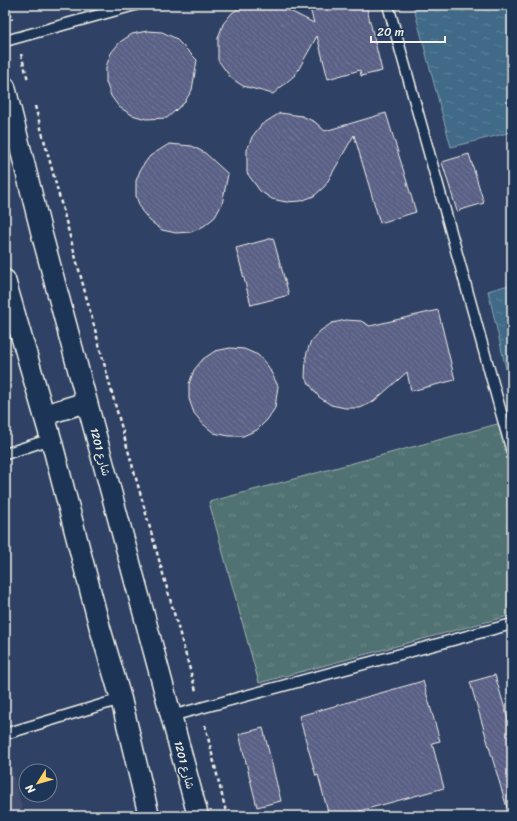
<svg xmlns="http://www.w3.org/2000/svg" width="517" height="821" viewBox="0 0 517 821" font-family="Sriracha,'Playpen Sans Arabic',sans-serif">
<defs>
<pattern id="park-tufts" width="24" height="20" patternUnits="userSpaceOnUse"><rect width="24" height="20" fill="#517272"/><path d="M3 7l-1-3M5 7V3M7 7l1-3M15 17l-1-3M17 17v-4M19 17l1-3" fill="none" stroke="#6b8786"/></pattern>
<pattern id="water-ripples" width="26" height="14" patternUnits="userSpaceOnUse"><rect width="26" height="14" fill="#406b87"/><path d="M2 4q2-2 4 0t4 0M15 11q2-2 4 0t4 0" fill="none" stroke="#5c8198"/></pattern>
<pattern id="building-back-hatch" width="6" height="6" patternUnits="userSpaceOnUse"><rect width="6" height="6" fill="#5a6086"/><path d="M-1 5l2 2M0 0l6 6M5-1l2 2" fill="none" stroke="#727797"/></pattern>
</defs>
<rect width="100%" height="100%" fill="#2f4265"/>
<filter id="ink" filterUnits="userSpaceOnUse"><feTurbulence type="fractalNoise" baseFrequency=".025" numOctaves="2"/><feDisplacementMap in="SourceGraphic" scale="8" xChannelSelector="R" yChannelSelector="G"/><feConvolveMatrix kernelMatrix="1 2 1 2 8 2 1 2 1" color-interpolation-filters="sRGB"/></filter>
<g filter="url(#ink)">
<path fill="#404e71" d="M5,744L24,816H5Z"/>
<path fill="url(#park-tufts)" stroke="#a2b2ad" d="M501,423L512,463V615L259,683L209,502Z"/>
<path fill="url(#water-ripples)" stroke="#88a1ae" d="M413,5H512V132L451,147Z
M512,284V386H510L488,291Z"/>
<path fill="url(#building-back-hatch)" stroke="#f4f1e8" d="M244,5H278L314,23L309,5H366L382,71L361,76L360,70L328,79L317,36L296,74L273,94L243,86L231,78L218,60V38L223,24L232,13Z
M147,31L162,32L175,38L197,60L192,90L184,103L167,118L146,119L132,115L119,107L111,96L106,82V67L111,53L120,42L132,34Z
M280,113L302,116L315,122L325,131L386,113L416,212L380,223L354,135L325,186L314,196L301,201L286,202L272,199L260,191L247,173V150L252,137L261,125Z
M169,144L192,146L205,153L228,174L222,204L215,217L204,226L191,232L176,233L162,230L150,221L141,210L136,196V181L141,168L150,156Z
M469,154L484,203L457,211L442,162Z
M273,238L289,295L251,305L236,248Z
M438,310L455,380L411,391L407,372L373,402L360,408H345L331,405L319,397L305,378L306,356L310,343L320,331L332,323L346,320L361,321L370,326Z
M230,348L244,349L258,355L268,366L278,386L275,408L267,420L257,430L243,436H229L214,433L203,424L194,413L189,399V384L194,370L203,359L215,351Z
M495,675L512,733V807L507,808L470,682Z
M423,681L440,741L432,743L444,788L341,816H329L318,775L316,776L299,716Z
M263,728L281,801L257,807L239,734Z"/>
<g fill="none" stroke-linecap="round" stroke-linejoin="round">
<g stroke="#f4f1e8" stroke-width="13">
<path id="service" d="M388,5L512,452
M5,41L135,5
M5,454L51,439
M171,716L512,624
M5,734L121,699"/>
</g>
<g stroke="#f4f1e8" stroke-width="23">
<path id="minor" d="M5,87L41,231L198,816
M5,280L51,439L100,628L121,699L149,816
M44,415L87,402"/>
</g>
<path stroke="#f4f1e8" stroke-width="2.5" stroke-dasharray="4 3" stroke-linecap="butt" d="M8,5L12,20
M21,54L28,80
M35,106L115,404L196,691
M205,725L227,816"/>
<use href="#service" stroke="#1d3557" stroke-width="10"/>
<use href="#minor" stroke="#1d3557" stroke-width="20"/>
</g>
</g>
<g text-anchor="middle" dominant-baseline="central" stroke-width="3" stroke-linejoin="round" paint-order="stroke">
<g font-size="11" fill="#f4f1e8" stroke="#1d3557">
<text transform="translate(100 452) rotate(75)">شارع 1201</text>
<text transform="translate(184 765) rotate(75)">شارع 1201</text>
</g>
</g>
<rect width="517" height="821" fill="none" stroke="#1d3557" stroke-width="20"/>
<rect x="10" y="10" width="497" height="801" fill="none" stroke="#f4f1e8" stroke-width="1.5" filter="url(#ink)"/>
<g transform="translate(38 783) rotate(233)"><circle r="19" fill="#1d3557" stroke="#738091"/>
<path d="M0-3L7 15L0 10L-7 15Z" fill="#ffd166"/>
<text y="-6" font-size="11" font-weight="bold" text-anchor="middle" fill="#f4f1e8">N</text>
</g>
<path d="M371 36v6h74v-6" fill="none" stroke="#f4f1e8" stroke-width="2"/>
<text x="377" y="36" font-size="12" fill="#f4f1e8" stroke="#1d3557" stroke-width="3" paint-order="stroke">20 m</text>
</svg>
